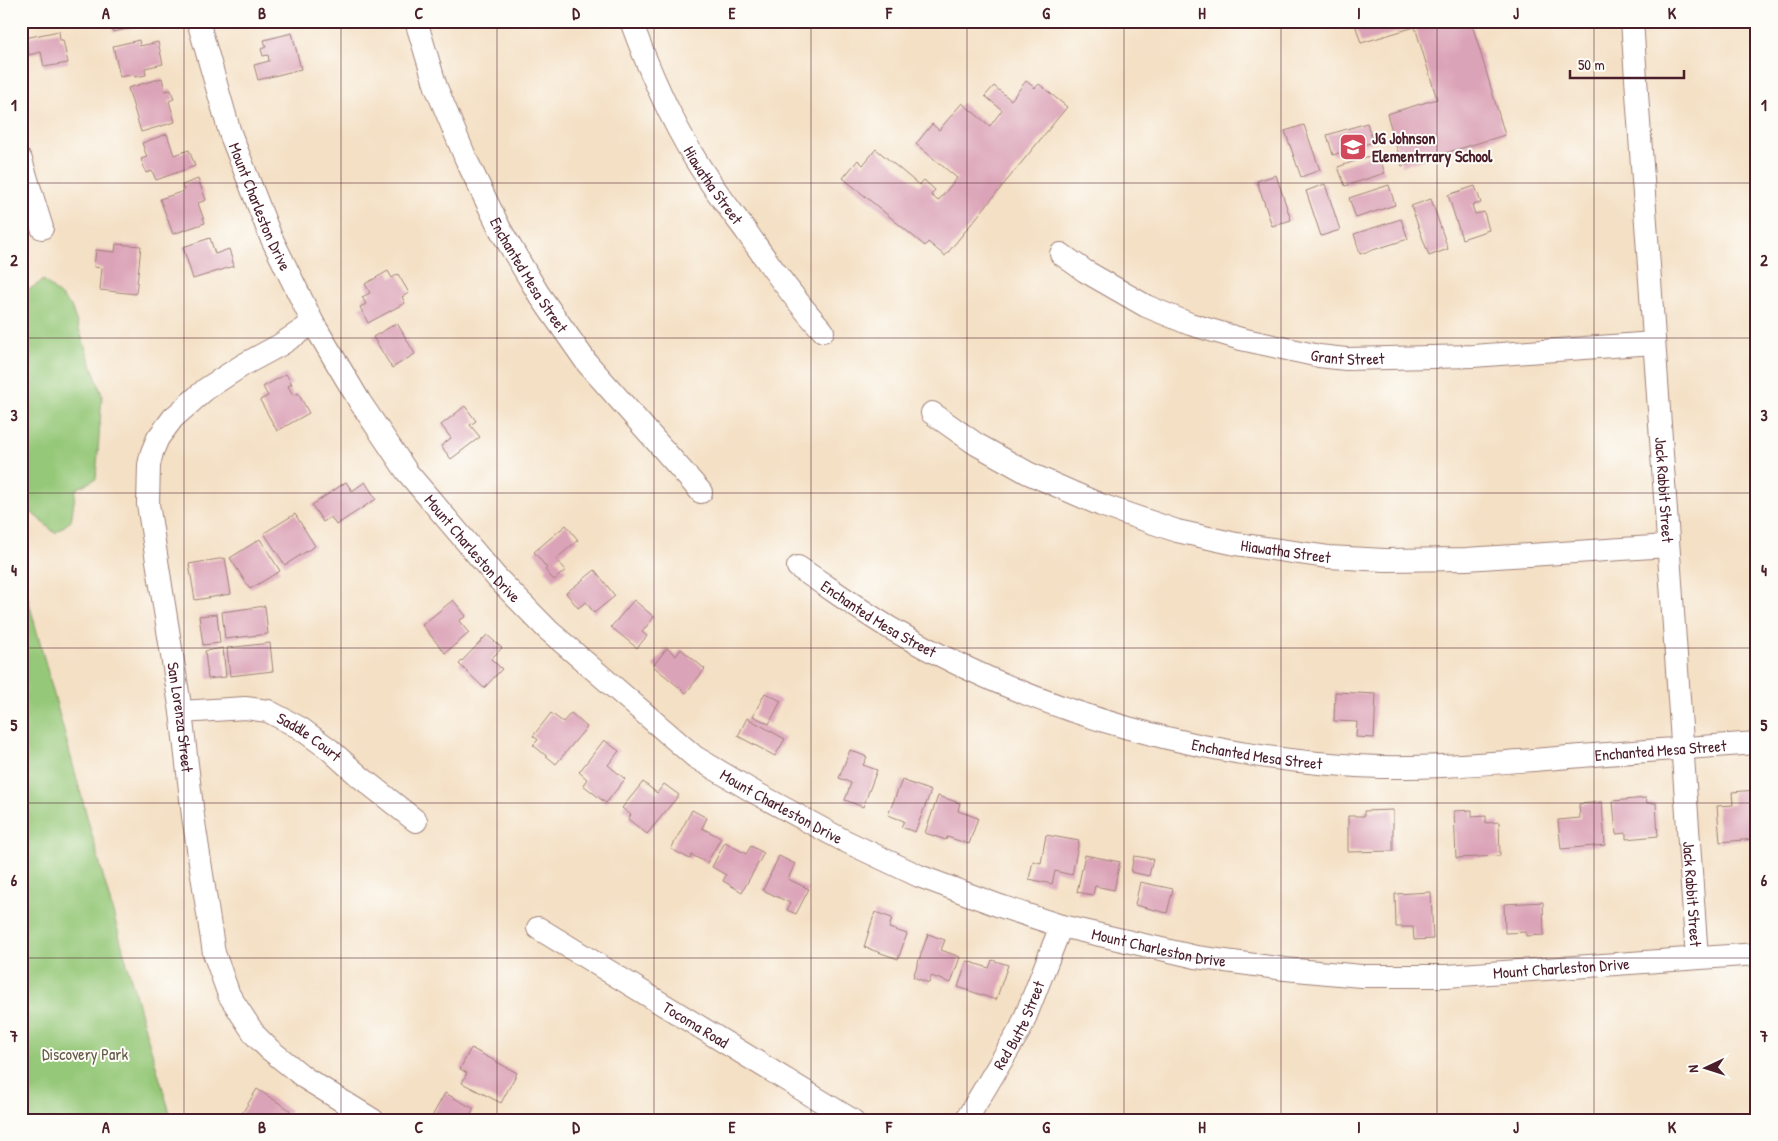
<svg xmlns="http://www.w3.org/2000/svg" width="1778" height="1141" viewBox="0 0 1778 1141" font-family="'Patrick Hand',sans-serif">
<rect width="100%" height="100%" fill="#fdfcf7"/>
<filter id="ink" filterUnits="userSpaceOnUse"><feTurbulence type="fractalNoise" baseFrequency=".02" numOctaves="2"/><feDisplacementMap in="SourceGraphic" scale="10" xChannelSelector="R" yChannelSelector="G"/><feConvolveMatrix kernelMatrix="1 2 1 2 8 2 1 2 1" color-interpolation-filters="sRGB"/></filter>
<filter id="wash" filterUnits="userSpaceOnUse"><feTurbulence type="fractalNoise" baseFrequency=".0096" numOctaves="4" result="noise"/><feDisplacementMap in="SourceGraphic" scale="20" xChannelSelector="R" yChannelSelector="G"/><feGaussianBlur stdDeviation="1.12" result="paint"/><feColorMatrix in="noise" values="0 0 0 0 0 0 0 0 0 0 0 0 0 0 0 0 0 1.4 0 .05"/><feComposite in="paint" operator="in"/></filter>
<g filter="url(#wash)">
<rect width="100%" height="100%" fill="#f4e0c5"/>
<path fill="#95c878" stroke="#707452" d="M44,280L71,306L102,395L96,479L76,489L71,521L55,533L31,512L21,483V347L25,348V292Z
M21,573L140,1012L172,1120H21Z"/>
<g id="blocks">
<path fill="#dba3b7" d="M111,21H149V24L113,32Z
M1354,21H1471L1505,135L1402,166L1387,114L1437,99L1415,27L1361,43Z
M59,31L60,40H63L68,63L44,67L41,52L29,55L25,38Z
M292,33L301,69L258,80L254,65L269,61L268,55L263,56L261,49L266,47L264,40Z
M139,40L140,46L158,42L163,64L145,68L146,75L135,77L134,74L120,77L113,46Z
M162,78L165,91L171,90L174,99L169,101L175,122L141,132L128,88Z
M1026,81L1035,88L1039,84L1067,107L945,256L928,242L925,246L843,178L858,160L863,165L876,149L919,185L924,180L935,190L931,195L938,201L957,178L916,144L932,124L939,130L962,103L990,126L1002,110L985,96L994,86L1011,100Z
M1367,123L1373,142L1333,155L1327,135Z
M1304,125L1320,170L1301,177L1285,131Z
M167,134L174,155L189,150L195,166L156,180L152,171L146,173L141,159L147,157L142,143Z
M1378,153L1385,173L1345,186L1338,167Z
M1276,175L1291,220L1272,226L1257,181Z
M198,179L206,200L198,203L205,223L173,234L160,199L184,191L182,185Z
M1325,184L1340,230L1321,236L1306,191Z
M1389,185L1395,205L1356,218L1349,198Z
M1475,186L1481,203L1472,205L1475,214L1484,212L1489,230L1462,239L1448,195Z
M1431,199L1448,249L1429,256L1411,206Z
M1401,219L1408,239L1360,254L1354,234Z
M210,238L215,254L229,249L234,266L193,279L183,247Z
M116,244L141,246L136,294L100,290L102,268L94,267L96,250L115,252Z
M388,271L392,278L398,274L409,293L402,297L405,303L368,323L360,307L366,304L362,297L370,293L365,284Z
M397,323L415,354L392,368L373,337Z
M286,374L292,384L288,386L293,395L298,393L309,413L277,431L260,400L268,396L263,387Z
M465,406L476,421L470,425L480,437L451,459L441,446L451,438L441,425Z
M346,482L352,491L365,482L376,499L336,525L331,517L323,522L312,505Z
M295,514L315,546L285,565L264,533Z
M566,525L578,540L556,559L566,570L554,580L545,570L547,568L534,552Z
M260,539L280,571L250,589L230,558Z
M225,558L231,594L195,600L189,564Z
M595,570L615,596L594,613L586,602L578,608L566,593Z
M453,600L466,616L459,621L469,633L445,653L422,625Z
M634,600L654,617L642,632L647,636L637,648L611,627Z
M265,606L268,634L225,639L222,612Z
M217,614L220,643L203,645L199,616Z
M487,635L502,648L491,659L502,669L484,688L459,664Z
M270,643L273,671L230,676L227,648Z
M223,648L226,677L208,679L205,651Z
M667,648L676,656L681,649L705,669L686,693L653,666Z
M1335,692L1376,694L1374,738L1356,737L1357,722L1334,721Z
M765,693L781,701L769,724L753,716Z
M551,713L563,722L571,713L587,727L556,764L533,745L538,740L533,736Z
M747,718L785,739L775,756L738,736Z
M604,740L619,751L608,765L625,779L606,803L583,785L587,779L579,772Z
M850,750L867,757L863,765L877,770L863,807L845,800L851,783L839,778Z
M902,780L931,791L915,832L901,827L904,821L888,815Z
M643,782L657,793L664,784L679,795L647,834L628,819L631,815L622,808Z
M1755,790L1756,808H1752L1755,839L1720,842L1717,806L1733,805L1732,792Z
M938,796L960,803L958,811L978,818L969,844L947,837L946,840L925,833Z
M1646,798L1647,803H1656L1658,836L1626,839V833L1616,834L1613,801Z
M1602,802L1605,845L1561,849L1558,820L1580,818L1579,804Z
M692,810L707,818L702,828L721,838L707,863L692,855L690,859L671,849Z
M1393,810V851L1348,852V816H1364V811Z
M1472,810V817L1486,816V823L1499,822L1500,856L1456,858L1454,811Z
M1046,835L1079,841L1072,875L1055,871L1052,884L1029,879L1033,861L1041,863Z
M725,842L746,854L751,846L764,853L742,892L723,881L726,875L712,867Z
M1085,855L1120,862L1114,890L1095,886L1093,895L1077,892Z
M779,856L795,864L788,879L809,889L796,914L787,910L790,903L763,890Z
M1134,856L1153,859L1149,876L1131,872Z
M1140,882L1173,889L1167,913L1135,905Z
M1431,892L1433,939L1414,940L1413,927H1396L1395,894Z
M1543,902L1544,935L1526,936V932L1505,933L1504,904Z
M875,912L892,918L889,928L907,934L898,959L864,947Z
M928,934L945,940L941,950L960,957L951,983L931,976L929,983L913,977Z
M992,960L1008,965L996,1000L958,987L967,961L989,968Z
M471,1048L517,1073L501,1103L462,1083L467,1073L460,1069Z
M257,1089L290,1110L284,1120H238Z
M445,1093L474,1109L468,1120H430Z"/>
</g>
</g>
<g filter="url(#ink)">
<use href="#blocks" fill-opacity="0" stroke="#9f8078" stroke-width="1"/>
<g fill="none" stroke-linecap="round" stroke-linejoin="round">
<g stroke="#9f8078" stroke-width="24">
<g id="minor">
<path id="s1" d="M198,21L230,133L270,235L313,323L360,402L407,472L497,578L548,630L695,757L754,792L841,839L919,876L1000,906L1061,926L1196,957L1285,969L1361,976H1447L1757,954"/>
<path id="s2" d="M416,21L436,87L466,159L500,229L538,293L587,363L701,492"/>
<path id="s3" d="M631,21C648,68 669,116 695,159C710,184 729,208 746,231C770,266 795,300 823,331"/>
<path id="s4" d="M1632,21L1697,958"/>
<path d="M21,160L42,228"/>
<path id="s5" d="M1061,254L1085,271L1146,306L1190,324L1241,339L1319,356L1346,359L1473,356L1654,343"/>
<path id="s6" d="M313,323L280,345L243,365L206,389L173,418L158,438L152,452L149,465L148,504L181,712L193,816L214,953L229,995L255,1035L269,1049L305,1078L373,1120"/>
<path id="s7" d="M932,413L976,444L1028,473L1101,505L1177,531L1236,544L1328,557L1385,560L1466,559L1668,546"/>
<path id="s8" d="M798,567C830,588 862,612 895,631C1042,715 1211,761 1380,767C1435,768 1491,763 1546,759C1616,753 1686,748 1757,743"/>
<path id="s9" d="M181,712L245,708L268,711L300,728L329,749L359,776L416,821"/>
<path id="s10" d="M538,928L852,1120"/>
<path id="s11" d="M966,1120L1021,1028L1061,926"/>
</g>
</g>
<use href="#minor" stroke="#fff" stroke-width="22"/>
</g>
</g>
<path fill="none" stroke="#4a1f2b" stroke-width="1" stroke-opacity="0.55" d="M184,21V1120M341,21V1120M497,21V1120M654,21V1120M811,21V1120M967,21V1120M1124,21V1120M1281,21V1120M1437,21V1120M1594,21V1120M21,183H1757M21,338H1757M21,493H1757M21,648H1757M21,803H1757M21,958H1757"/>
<defs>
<g id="school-square" transform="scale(1.4375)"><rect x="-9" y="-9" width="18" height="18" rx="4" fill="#d1495b" stroke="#fdfcf7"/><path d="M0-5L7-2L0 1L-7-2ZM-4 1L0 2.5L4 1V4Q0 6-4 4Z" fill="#fff"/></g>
</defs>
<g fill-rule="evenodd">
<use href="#school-square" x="1353" y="147"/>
</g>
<g text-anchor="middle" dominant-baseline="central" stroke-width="4" stroke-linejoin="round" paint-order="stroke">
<g font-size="16" font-weight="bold" fill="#4a1f2b" stroke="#fdfcf7" text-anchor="start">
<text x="1372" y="138">JG Johnson<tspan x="1372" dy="18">Elementrrary School</tspan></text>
</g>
<g font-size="16" fill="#4a1f2b" stroke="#fdfcf7">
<text stroke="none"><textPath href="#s3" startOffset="184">Hiawatha Street</textPath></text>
<text stroke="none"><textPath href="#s1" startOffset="196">Mount Charleston Drive</textPath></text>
<text stroke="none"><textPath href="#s2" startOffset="279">Enchanted Mesa Street</textPath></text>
<text stroke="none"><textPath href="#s5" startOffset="309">Grant Street</textPath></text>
<text stroke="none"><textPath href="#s4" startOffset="470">Jack Rabbit Street</textPath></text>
<text stroke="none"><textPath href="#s1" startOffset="601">Mount Charleston Drive</textPath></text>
<text stroke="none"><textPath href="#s7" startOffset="384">Hiawatha Street</textPath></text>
<text stroke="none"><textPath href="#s8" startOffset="96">Enchanted Mesa Street</textPath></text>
<text stroke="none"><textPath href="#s6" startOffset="478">San Lorenza Street</textPath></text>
<text stroke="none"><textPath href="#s9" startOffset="136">Saddle Court</textPath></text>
<text stroke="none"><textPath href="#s8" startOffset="906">Enchanted Mesa Street</textPath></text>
<text stroke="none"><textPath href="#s8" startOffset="501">Enchanted Mesa Street</textPath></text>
<text stroke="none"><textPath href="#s1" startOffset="1006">Mount Charleston Drive</textPath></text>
<text stroke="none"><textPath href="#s4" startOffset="875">Jack Rabbit Street</textPath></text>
<text stroke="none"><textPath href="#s1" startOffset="1411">Mount Charleston Drive</textPath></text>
<text stroke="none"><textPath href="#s1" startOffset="1816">Mount Charleston Drive</textPath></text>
<text stroke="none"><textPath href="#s10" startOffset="185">Tocoma Road</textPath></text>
<text stroke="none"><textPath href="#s11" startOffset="109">Red Butte Street</textPath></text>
</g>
<g font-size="16" fill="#645a46" stroke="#fdfcf7">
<text x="85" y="1054">Discovery Park</text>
</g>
</g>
<rect width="1778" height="1141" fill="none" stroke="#fdfcf7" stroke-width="55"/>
<g transform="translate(1706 1068) rotate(266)" stroke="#fdfcf7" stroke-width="4" paint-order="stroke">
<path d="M0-4L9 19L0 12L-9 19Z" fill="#4a1f2b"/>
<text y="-8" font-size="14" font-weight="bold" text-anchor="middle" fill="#4a1f2b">N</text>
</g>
<path d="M1570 70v8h114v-8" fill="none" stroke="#4a1f2b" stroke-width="2.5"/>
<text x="1578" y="70" font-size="15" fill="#4a1f2b" stroke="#fdfcf7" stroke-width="4" paint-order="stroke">50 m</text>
<rect x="28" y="28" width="1722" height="1086" fill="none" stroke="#4a1f2b" stroke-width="2"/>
<g font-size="16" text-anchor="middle" font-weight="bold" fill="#4a1f2b">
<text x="106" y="19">A</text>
<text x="262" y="19">B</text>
<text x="419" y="19">C</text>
<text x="576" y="19">D</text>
<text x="732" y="19">E</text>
<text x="889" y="19">F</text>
<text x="1046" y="19">G</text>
<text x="1202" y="19">H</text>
<text x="1359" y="19">I</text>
<text x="1516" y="19">J</text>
<text x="1672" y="19">K</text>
<text x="14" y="111">1</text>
<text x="1764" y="111">1</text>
<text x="14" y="266">2</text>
<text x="1764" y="266">2</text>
<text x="14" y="421">3</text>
<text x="1764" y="421">3</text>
<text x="14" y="576">4</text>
<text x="1764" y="576">4</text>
<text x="14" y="731">5</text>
<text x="1764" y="731">5</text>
<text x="14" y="886">6</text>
<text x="1764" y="886">6</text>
<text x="14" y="1042">7</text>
<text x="1764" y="1042">7</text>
<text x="106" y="1133">A</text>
<text x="262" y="1133">B</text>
<text x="419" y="1133">C</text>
<text x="576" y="1133">D</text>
<text x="732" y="1133">E</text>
<text x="889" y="1133">F</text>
<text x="1046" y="1133">G</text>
<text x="1202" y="1133">H</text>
<text x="1359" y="1133">I</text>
<text x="1516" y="1133">J</text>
<text x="1672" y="1133">K</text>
</g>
</svg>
